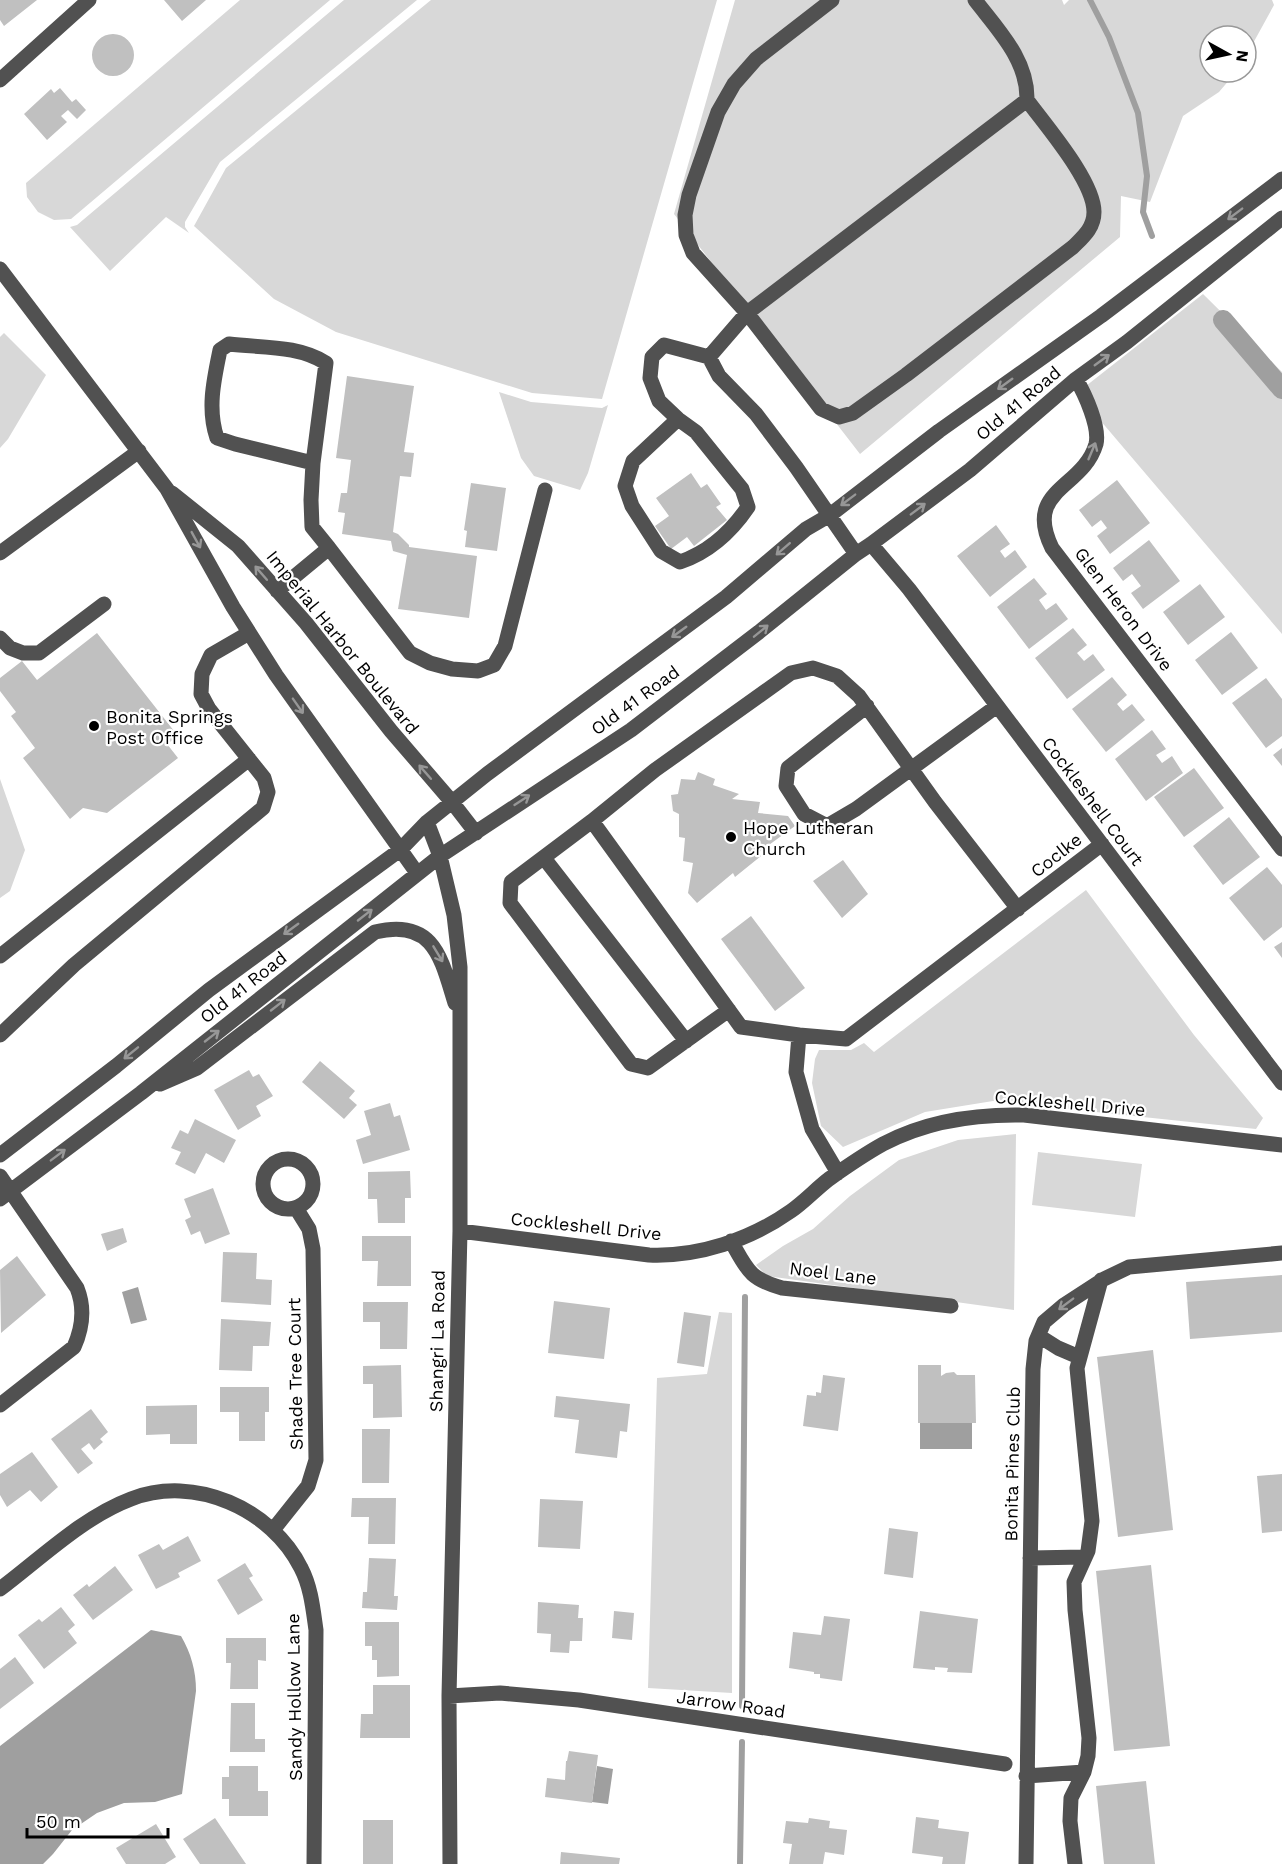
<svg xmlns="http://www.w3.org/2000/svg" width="1282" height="1864" viewBox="0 0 1282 1864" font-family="'Work Sans',sans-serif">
<rect width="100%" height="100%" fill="#fff"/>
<path fill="#d8d8d8" d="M240,0H330L71,219L54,220L38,212L27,197L26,183Z
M344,0H417L220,162L185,222V227L189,233L166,217L110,271L70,227L77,225Z
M431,0H717L602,399L532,393L336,332L274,299L194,226L226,168Z
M735,0H1062L1064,5L1069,0H1272L1274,5L1246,56V36H1210V72H1236L1219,92L1183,116L1150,202L1121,196L1120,237L860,454L674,214Z
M1203,294L1282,372V634L1077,393Z
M4,333L46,375L8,439L0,448V337Z
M499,392L531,402L602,408L608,405L588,473L580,490L534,476L521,458Z
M0,779L25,850L10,891L0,898Z
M1086,890L1194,1035L1263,1118L1256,1129L993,1101L925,1112L843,1147L821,1126L812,1083L815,1059L819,1050H851L864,1043L874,1052Z
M1016,1134L1014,1310L767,1276L756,1265L783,1246L813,1229L850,1196L899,1160L958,1140Z
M1038,1152L1142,1164L1135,1217L1032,1205Z
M719,1312L732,1313V1693L648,1688L657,1378L707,1374Z"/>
<path fill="#9f9f9f" d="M138,1287L147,1320L131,1324L122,1292Z
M920,1423H972V1449H920Z
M151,1630L181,1636C191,1653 196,1671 196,1691L182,1794L155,1802L124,1803L97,1813L72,1830L53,1854L43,1864H0V1746Z
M597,1766L613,1769L608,1804L592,1802Z"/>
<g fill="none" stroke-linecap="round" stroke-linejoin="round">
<path stroke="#9f9f9f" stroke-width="6" d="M1090,0L1109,37L1138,113L1147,176L1143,212L1152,236
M742,1706L745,1297
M740,1864L742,1742"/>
<path stroke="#9f9f9f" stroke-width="20" d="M1223,320L1282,389"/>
</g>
<path fill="#c0c0c0" d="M0,0H37L4,26L0,20Z
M164,0H206L182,21Z
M92 55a21 21 0 1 1 42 0a21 21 0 1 1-42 0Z
M60,88L72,102L76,99L86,110L77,119L68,110L61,116L67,122L47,140L24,114L51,89L54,93Z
M347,376L414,386L404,452L414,453L411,477L400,476L393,532L398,534L409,545V547L477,556L469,618L398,609L407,555L393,551L391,541L342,534L345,513L338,512L341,493H347L351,460L336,458Z
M691,473L701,488L707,484L721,504L716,507L727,520L694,546L687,537L671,549L655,526L669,516L656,498Z
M1117,480L1150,523L1110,554L1097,536L1107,528L1101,520L1092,527L1079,510Z
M471,483L506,488L497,551L465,547L467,531L464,530Z
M996,525L1010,544L1000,551L1005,558L1015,550L1027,567L990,597L957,556Z
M1149,540L1180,581L1143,609L1131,593L1141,586L1132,574L1123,581L1113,568Z
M1034,578L1047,594L1039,600L1046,610L1056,603L1068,619L1029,649L997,607Z
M1200,584L1225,617L1188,645L1163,612Z
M1073,628L1087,645L1077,653L1084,661L1093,654L1105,670L1067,699L1035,658Z
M1231,632L1258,668L1222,695L1195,660Z
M97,633L178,736L167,744L178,758L107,813L83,808L70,819L23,758L35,748L11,716L16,712L0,691V678L22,661L37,680Z
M1112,677L1127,695L1117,704L1123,711L1132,704L1145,720L1106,752L1072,709Z
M1266,678L1282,699V736L1266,748L1232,703Z
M1152,730L1166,749L1156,755L1162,763L1172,756L1183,773L1146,801L1115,759Z
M1282,748V766L1273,755Z
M1194,768L1224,808L1184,837L1154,797Z
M698,772L715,779L713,785L739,794L732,799L760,802L758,813L788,816L795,826L758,853L761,856L735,877L733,873L697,903L688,893L693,863L683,861L685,838L679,837V814L673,811L671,795L678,794L681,779L695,780Z
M1229,817L1260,857L1223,885L1193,846Z
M843,860L868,894L842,918L813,881Z
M1267,867L1282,885V927L1264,941L1229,898Z
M751,916L805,988L775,1011L721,939Z
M1282,942V958L1274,947Z
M320,1061L355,1091L349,1098L357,1105L344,1119L302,1082Z
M249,1070L253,1077L259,1074L273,1096L256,1106L261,1116L238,1130L214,1090Z
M390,1103L394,1117L400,1115L410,1150L363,1164L356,1140L371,1135L364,1111Z
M195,1119L236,1140L224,1163L206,1153L195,1174L175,1164L181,1152L171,1148L180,1130L188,1134Z
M410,1171L411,1198H405V1223H378L377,1199H368V1172Z
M213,1188L230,1234L205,1244L200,1231L191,1235L185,1220L191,1217L184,1199Z
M123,1228L127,1242L107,1251L101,1234Z
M362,1236H411V1286H377L378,1261H362Z
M223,1252L257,1253L256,1279L272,1280L271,1305L221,1302Z
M17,1256L46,1295L1,1333L0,1270Z
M1282,1275V1332L1190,1339L1186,1282Z
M554,1301L610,1308L604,1359L548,1353Z
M363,1302H408L407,1349H380V1322H363Z
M684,1312L711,1316L704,1367L677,1363Z
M221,1319L271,1322L269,1346H253L252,1371L219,1370Z
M1153,1350L1173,1530L1118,1537L1097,1357Z
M401,1365L402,1417L373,1418V1384H363V1366Z
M918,1365H941V1376L946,1373L954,1372L957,1375H975L976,1423H918Z
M823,1375L845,1378L838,1431L803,1426L807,1395L816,1396V1392L821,1393Z
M220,1387H269V1412H265V1441H239V1412H220Z
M556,1396L630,1404L627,1432L620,1431L617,1458L575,1453L579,1420L554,1417Z
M197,1405V1444H170V1434L146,1435V1406Z
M91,1409L108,1432L100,1439L103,1442L94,1450L89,1443L81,1449L93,1463L78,1474L51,1439Z
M362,1429H390L389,1483H362Z
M32,1452L58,1487L41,1502L30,1490L7,1507L0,1495V1474Z
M1282,1474V1531L1262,1533L1257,1476Z
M352,1498H396L395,1544H368L369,1517H351Z
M540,1499L583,1501L580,1549L538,1547Z
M889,1528L918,1532L913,1578L884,1574Z
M188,1536L201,1561L178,1573L180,1577L156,1589L138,1555L159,1544L163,1550Z
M369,1558L396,1559L394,1596H398L397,1610L362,1608L363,1592H367Z
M245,1563L253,1576L249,1578L263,1600L238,1615L217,1580Z
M1151,1565L1170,1746L1114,1751L1096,1571Z
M115,1566L133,1590L93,1620L73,1595L87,1584L89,1587Z
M538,1602L579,1605L578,1618H583L582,1641H570L569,1653L550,1652L551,1634L537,1633Z
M61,1607L75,1625L68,1631L77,1643L44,1669L18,1635L39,1619L42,1622Z
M614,1611L634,1613L632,1640L612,1638Z
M920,1611L978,1619L972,1673L947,1672L948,1668L935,1667V1670L913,1668Z
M824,1616L850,1619L842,1681L820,1678V1674H814V1672L789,1668L793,1632L821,1635Z
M365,1622H399V1676L377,1677V1660H372V1646H365Z
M226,1638H266V1661L258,1660V1689H230L231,1663H226Z
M15,1657L34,1683L0,1709V1669Z
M373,1685H410V1738H360L361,1714H373Z
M231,1703H255V1739H265V1752H230Z
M569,1751L598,1755L592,1803L545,1797L547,1778L565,1780L566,1761H567Z
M229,1766H258V1791H268V1816H229V1799H222V1777H229Z
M1146,1781L1155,1864H1104L1096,1786Z
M916,1817L939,1820L938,1828L969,1832L965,1864H942L943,1857L912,1853Z
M215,1818L246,1864H200L183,1839Z
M809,1818L830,1821L829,1828L847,1830L844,1855L825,1852L823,1864H789L792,1844L783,1843L786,1821L808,1823Z
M363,1820H393V1864H363Z
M156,1824L176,1857L165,1864H126L116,1848Z
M561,1852L620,1858L619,1864H560Z"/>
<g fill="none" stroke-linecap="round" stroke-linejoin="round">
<path stroke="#515151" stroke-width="15" d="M832,0L756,59L734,84L718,112L689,195L685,215L686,235L693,253L747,313L821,409L839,417L853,413L906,375L1073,247C1083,237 1094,228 1094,212C1094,181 1046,126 1027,100C1028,60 998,30 975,0
M0,80L89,0
M0,269L167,489L233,607L276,675L417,873
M709,357L747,313L1027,100
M1076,379C1085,394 1100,427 1096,444C1083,489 1023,489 1052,548L1282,849
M678,419L633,461L625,486L632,506L661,551L680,562C709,552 731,532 748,507L742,489L696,432L678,419L659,401L650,378L652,357L664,345L709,357L719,376L756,414L796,467L856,554
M313,463L235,444L217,438C207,409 214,379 220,350L229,344C262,348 298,345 326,363L313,463L311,500L312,527L329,548
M172,493L238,546L306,623L391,731L452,802L476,833
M871,544L909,589L1282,1083
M0,553L139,451
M277,591L329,548L410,653L430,663L452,669L478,671L494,665L505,646L545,490
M0,638L10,648L23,653H39L104,604
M867,706L788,768L786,786L804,814L827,826L856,809L997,706
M592,821L511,882L510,903L631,1064L648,1068L729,1010
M427,822L440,856L454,915L460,967V1231L449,1696L450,1864
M544,858L686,1041
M0,956L249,759
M0,1035L74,965L263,808L268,792L264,778L209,709L201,694L202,674L211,655L249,633
M799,1035L741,1027L592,821L655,770L791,673L813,668L837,676L859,696L935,802L1018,909
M160,1084L197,1068L375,932C434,918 441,958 455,1003
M0,1155L116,1066L209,990L400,850L427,822L487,774L726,597L806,529L830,515L939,431L1101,316L1282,179
M263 1184a25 25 0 1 1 50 0a25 25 0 1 1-50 0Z
M838,1173L812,1129L796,1072L799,1035L846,1039L1102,844
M0,1176L77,1288C85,1308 82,1329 74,1347L0,1405
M0,1199L141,1093L440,856L631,730L759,632L856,554L871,544L970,470L1076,379L1127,342L1282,218
M460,1231L649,1255C698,1257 750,1240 791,1211C804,1202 816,1189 829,1179C846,1167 865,1154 883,1144C926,1121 976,1114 1024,1115L1282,1145
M731,1241C747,1269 749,1279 782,1288L951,1306
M1039,1336L1058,1348L1079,1357
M273,1530L308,1486L316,1460L313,1249L309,1229L296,1208
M1030,1558L1084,1557
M0,1589C40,1559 83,1517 131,1499C194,1474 272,1509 301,1568C311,1587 313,1609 316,1630L314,1864
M449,1696L500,1693L579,1700L1005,1764
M1026,1776L1084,1772
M1026,1864L1033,1369L1036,1341L1044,1322L1064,1305L1104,1279L1129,1267L1282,1253
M1075,1864L1070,1821L1071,1798L1084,1772L1088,1756L1089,1738L1075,1610L1074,1582L1088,1551L1092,1521L1077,1368L1101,1280"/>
</g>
<defs><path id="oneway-shaft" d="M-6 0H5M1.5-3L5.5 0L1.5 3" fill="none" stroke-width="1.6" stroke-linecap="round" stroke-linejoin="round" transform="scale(1.5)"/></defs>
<g stroke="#979797">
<use href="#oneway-shaft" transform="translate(1235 214) rotate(143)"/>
<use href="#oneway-shaft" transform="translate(1102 360) rotate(-36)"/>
<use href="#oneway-shaft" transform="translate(1005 384) rotate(144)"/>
<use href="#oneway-shaft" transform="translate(1092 451) rotate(-67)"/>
<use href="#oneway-shaft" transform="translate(848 500) rotate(143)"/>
<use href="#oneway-shaft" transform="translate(918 509) rotate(-37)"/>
<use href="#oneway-shaft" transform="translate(196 540) rotate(61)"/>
<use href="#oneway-shaft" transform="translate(783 549) rotate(139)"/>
<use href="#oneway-shaft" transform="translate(261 573) rotate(-131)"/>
<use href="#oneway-shaft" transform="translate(761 631) rotate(-39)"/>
<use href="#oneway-shaft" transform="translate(679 632) rotate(144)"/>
<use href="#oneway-shaft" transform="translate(298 706) rotate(55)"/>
<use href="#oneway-shaft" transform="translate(425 772) rotate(-131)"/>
<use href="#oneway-shaft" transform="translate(522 800) rotate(-33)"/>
<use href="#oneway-shaft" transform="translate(365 915) rotate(-38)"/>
<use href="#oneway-shaft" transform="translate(291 929) rotate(144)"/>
<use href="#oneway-shaft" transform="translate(438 954) rotate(59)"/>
<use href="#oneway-shaft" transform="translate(278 1005) rotate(-38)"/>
<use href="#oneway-shaft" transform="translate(212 1036) rotate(-38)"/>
<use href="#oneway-shaft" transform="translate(131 1053) rotate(141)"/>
<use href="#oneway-shaft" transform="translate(58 1155) rotate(-37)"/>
<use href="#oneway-shaft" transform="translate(1066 1304) rotate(143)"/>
</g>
<g fill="#000" stroke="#fff" stroke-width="2">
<circle cx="94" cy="726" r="6"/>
<circle cx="731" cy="837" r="6"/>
</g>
<g text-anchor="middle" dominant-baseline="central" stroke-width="4.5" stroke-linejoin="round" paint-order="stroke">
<g font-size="18" fill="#000" stroke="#fff">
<text transform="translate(1018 403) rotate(-40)">Old 41 Road</text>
<text transform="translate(1124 609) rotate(53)">Glen Heron Drive</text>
<text transform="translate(343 642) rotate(51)">Imperial Harbor Boulevard</text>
<text transform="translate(635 700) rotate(-36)">Old 41 Road</text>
<text transform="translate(1093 801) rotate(53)">Cockleshell Court</text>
<text transform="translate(1056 855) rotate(-38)">Coclke</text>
<text transform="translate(243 987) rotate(-38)">Old 41 Road</text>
<text transform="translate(1070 1103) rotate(5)">Cockleshell Drive</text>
<text transform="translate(586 1226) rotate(6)">Cockleshell Drive</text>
<text transform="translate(833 1273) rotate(7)">Noel Lane</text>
<text transform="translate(437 1341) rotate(-89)">Shangri La Road</text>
<text transform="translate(295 1374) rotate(-91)">Shade Tree Court</text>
<text transform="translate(1012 1464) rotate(-89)">Bonita Pines Club</text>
<text transform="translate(294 1697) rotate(-91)">Sandy Hollow Lane</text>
<text transform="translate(731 1704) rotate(8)">Jarrow Road</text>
</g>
<g font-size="18" fill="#000" stroke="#fff" text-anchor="start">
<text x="106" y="716">Bonita Springs<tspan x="106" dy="21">Post Office</tspan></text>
<text x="743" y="827">Hope Lutheran<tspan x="743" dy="21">Church</tspan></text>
</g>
</g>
<g transform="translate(1228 54) rotate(98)"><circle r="28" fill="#ffffff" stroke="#999999" stroke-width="1.5"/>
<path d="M0-4.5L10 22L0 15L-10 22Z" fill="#000000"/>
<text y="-9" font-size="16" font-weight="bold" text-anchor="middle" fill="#000000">N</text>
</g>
<path d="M27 1828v9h141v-9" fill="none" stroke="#000000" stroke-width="3"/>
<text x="36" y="1828" font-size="18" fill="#000000" stroke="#ffffff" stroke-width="4.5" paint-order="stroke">50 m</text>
</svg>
